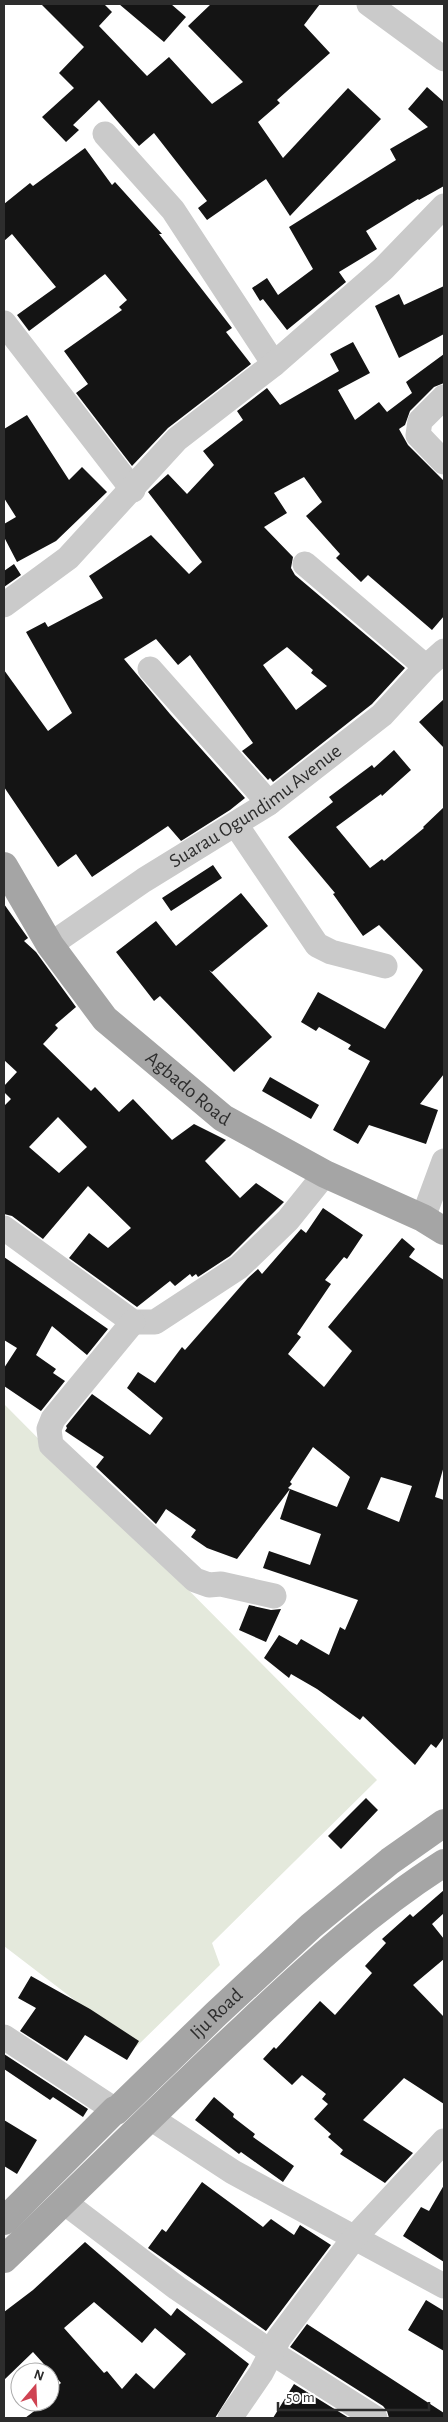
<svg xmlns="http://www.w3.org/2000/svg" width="448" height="2422" viewBox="0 0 448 2422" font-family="'Alegreya Sans',sans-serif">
<rect width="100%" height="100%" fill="#fff"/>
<path fill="#e4e9dc" d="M4,1404L377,1780L212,1943L220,1965L136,2047L4,1946Z"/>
<path fill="#141414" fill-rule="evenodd" d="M41,4H104L112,12L99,26L147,76L169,57L212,104L243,82L188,26L211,4H320L304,25L330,53L277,100L280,103L258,122L283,158L348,88L381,119L290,216L266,179L207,220L198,208L207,201L154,133L139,146L99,100L73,125L79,130L66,142L42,117L74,88L59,73L84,47Z
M119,4H171L186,17L164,42Z
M427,87L444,102V186L419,200L418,199L366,231L377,249L339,272L346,282L287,330L263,299L260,301L252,288L267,278L278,295L313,269L289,227L396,160L390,149L428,127L408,109Z
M85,148L112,185L115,182L162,234H159L232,328L226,332L251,364L168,428L132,466L76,393L88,384L64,351L122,310L119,307L127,300L105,274L29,331L17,315L56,287L12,234L4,241V204L30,183L33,186Z
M444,286V334L399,358L375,306L399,294L404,305Z
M353,342L370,373L338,390L355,420L379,402L387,412L412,393L406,382L444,354V383L434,387L410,411L405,425L399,429L408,445L444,481V616L432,630L368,575L361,582L336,558L340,554L306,516L322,502L304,477L274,493L287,513L264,527L293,557L291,568L295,575L405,668L372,704L273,782L270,778L268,780L242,751L253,743L190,655L178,665L156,639L124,659L170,714L245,798L230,810L181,841L168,826L92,877L76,854L58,867L4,787V670L48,731L72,713L26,632L45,622L48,627L103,598L89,576L151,535L189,574L202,562L148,492L168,474L187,494L214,465L203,451L243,420L237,411L267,388L280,405L339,371L330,354ZM287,647L313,670L311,673L327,686L296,710L263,665Z
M27,415L69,480L82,467L107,492L56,541L17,562L4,537V524L16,517L4,498V429Z
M14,564L21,575L4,587V571Z
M444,699V748L419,722Z
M394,750L411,770L382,796L381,794L336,827L370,868L382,859L384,861L424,828L423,827L444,807V1074L420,1104L438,1110L426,1144L369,1125L358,1144L333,1130L370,1061L348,1049L351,1045L319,1027L316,1031L301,1022L318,992L385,1029L423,970L379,925L363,936L333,894L335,893L288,837L333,802L329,797L372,765L374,768Z
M213,865L222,878L171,911L162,898Z
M241,893L268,926L212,972L209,970L272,1037L234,1072L160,996L154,1001L116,952L156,921L176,946Z
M4,904L28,938L24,941L36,952L76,1007L55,1025L58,1028L43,1044L91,1091L95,1087L119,1112L133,1099L172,1140L194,1124L226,1140L205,1161L240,1198L256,1183L284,1202L230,1256L198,1277L196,1274L192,1277L190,1274L175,1286L170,1281L137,1307L69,1258L89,1233L108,1248L131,1228L88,1186L43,1239L12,1216L4,1214V1106L11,1099L4,1092V1086L17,1072L4,1060ZM58,1117L87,1147L59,1173L29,1147Z
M270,1077L319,1105L311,1119L262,1091Z
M323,1208L363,1235L347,1259L344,1257L325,1280L331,1284L297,1334L301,1337L288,1354L324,1387L352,1351L328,1327L402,1238L415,1249L409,1257L444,1280V1466L435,1497L444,1500V1737L436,1748L431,1744L415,1765L363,1716L360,1720L317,1689L291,1674L289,1678L264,1658L279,1635L297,1645L301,1639L329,1655L340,1627L345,1630L358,1600L263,1568L269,1551L310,1565L321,1534L280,1519L290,1489L337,1507L350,1477L313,1447L290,1482L292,1484L288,1488L290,1489L237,1559L207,1548L191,1537L196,1530L166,1509L156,1524L96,1467L104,1457L65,1431L67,1428L66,1426L92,1394L150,1435L163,1418L127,1388L138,1372L155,1383L182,1347L185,1350L248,1278L258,1269L262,1274L301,1229L306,1233ZM381,1477L412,1486L399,1522L367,1509Z
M4,1257L108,1329L87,1355L52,1326L36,1355L56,1369L53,1373L65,1381L41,1411L4,1386V1368L17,1348L4,1340Z
M249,1605L271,1610L281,1609L266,1642L239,1630Z
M366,1798L378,1810L341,1849L328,1836Z
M444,1890V1913L432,1924L444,1939V1959L413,1985L444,2017V2104L404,2078L363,2120L413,2153L385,2183L340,2154L343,2150L328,2137L331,2134L314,2119L328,2104L322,2099L326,2094L302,2075L292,2085L263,2059L274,2047L276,2049L320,2001L335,2015L372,1973L365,1966L386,1943L382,1939L410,1914L413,1917Z
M31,1976L90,2009L139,2041L127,2060L85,2035L67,2061L20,2031L36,2008L18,1998Z
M4,2054L88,2109L83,2117L53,2097L50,2100L4,2069Z
M214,2097L234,2114L233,2117L255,2134L253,2137L294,2166L283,2182L241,2152L239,2154L195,2120Z
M4,2120L37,2140L17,2174L4,2166Z
M202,2182L263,2227L271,2219L294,2235L300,2225L331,2245L266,2331L148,2248L162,2229L166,2232Z
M444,2185V2262L403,2236L421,2207L429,2211Z
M85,2242L171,2316L177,2308L249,2364L215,2418H25L37,2409L31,2402H50V2392L61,2383L33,2352L4,2380V2312L33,2290ZM94,2302L142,2343L155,2328L186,2354L154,2389L136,2373L122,2389L107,2371L104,2373L64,2328Z
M426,2300L444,2311V2351L408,2330Z
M307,2324L444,2413V2418H389L387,2411L383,2406L290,2347Z
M294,2384L349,2418H273Z"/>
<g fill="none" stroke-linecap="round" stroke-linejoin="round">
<g stroke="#cacaca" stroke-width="25">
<path d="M369,4L444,59"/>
<path d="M105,134L173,210L274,364"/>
<path d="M4,323L133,490"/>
<path d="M444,397L420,421L418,435L444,462"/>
<path d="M305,564L426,667"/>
<path d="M4,605L68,558L177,439L274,364L383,269L444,206"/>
<path d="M150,669L269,803"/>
<path d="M236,825L317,945L331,952L385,966"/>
<path id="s1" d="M50,945L144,880L269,803L382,715L426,667L444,651"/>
<path d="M423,1218L444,1161"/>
<path d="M4,1228L133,1322H155L239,1267L288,1220L325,1174"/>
<path d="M133,1322L53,1419L49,1429L51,1445L195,1580L209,1585L221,1584L274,1596"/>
<path d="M4,2037L115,2110"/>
<path d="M149,2117L233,2172L444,2286"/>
<path d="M64,2202L177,2288L271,2352L375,2418"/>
<path d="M230,2418L261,2373L279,2338L355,2237L444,2141"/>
</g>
<g stroke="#a5a5a5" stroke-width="28">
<path id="s2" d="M4,866L50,945L105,1019L223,1118L325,1174L423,1218L444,1231"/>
<path id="s3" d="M4,2221L115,2110L116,2111L216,2014L311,1926L390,1861L444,1823"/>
<path d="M4,2259C85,2182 164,2102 246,2026C308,1967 372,1909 444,1863"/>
</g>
</g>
<g text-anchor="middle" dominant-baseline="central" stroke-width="5" stroke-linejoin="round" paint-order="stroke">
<g font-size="20" fill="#2d2d2d" stroke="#fff">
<text stroke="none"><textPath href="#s1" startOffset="248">Suarau Ogundimu Avenue</textPath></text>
<text stroke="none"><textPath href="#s2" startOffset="292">Agbado Road</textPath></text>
<text stroke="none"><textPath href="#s3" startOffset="298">Iju Road</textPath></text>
</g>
</g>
<rect width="448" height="2422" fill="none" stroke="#2d2d2d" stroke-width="10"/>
<g transform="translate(35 2387) rotate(19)"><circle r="24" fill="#ffffff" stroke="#ababab"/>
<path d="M0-4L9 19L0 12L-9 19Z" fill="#cf4453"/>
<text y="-8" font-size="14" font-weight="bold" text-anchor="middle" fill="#2d2d2d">N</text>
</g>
<path d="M278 2402v8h151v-8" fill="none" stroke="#2d2d2d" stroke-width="2.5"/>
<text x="286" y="2402" font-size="15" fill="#2d2d2d" stroke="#ffffff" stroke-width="4" paint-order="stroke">50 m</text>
</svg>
